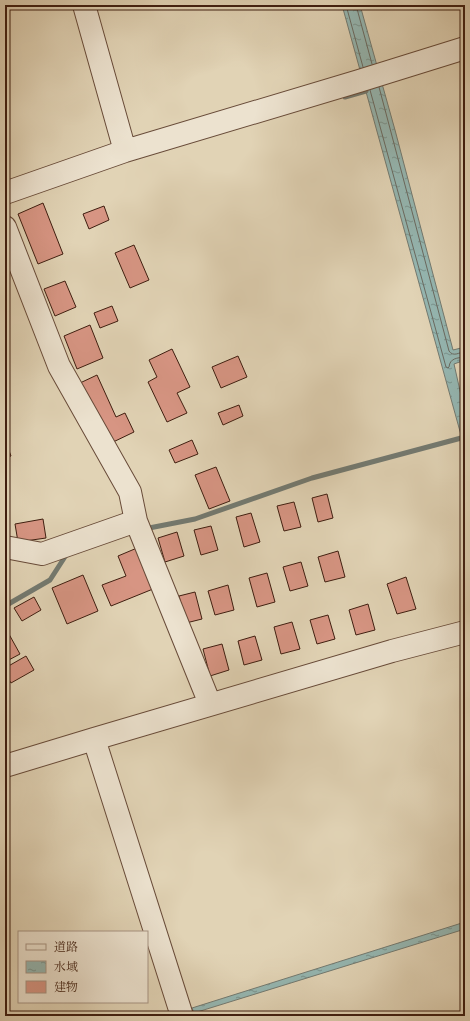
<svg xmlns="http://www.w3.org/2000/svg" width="470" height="1021" viewBox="0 0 470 1021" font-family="Vollkorn,'Noto Serif JP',serif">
<defs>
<pattern id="water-ripples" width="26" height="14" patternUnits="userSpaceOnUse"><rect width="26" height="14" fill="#95b7b2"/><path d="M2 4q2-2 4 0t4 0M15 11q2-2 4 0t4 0" fill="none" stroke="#7b948f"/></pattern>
</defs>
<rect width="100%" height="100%" fill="#e1d3b5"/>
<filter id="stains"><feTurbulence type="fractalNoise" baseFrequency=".005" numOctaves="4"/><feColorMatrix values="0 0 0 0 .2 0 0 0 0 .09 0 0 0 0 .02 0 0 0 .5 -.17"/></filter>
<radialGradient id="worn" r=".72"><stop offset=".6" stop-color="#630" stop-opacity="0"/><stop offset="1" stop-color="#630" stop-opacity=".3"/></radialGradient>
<path fill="url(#water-ripples)" stroke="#737a71" d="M342,5H360L395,130L453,350L465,347V360L454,364L465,413V437L461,435Z
M465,922V929L194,1013L192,1008Z"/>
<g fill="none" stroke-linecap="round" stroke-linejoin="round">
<path stroke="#6a6a61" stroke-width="1" d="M346,5L363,67
M356,5L372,64
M379,87L449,351C453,357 459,353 465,351
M370,90L446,367L448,368L449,367C450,358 457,358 465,357"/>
<path stroke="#737a71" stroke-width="5" d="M345,97L366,91
M144,529L195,519L312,478L465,437
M5,606L50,580L68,552"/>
</g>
<path fill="#d79583" stroke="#3f1e10" d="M43,203L63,254L38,264L18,214Z
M104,206L109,220L89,229L83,214Z
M134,245L149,280L130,288L115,253Z
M65,281L76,307L55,316L44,289Z
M112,306L118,321L100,328L94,313Z
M90,325L103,358L77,369L64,336Z
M172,349L190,387L177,393L187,413L167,422L148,382L157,377L149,360Z
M238,356L247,377L221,388L212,367Z
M97,375L116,417L125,413L134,432L109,444L80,383Z
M239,405L243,416L223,425L218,413Z
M5,440L11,456L5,458Z
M192,440L198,454L175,463L169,450Z
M216,467L230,501L209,509L195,475Z
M327,494L333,518L318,522L312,498Z
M294,502L301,527L284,531L277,506Z
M251,513L260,542L244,547L236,517Z
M43,519L46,538L18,542L15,524Z
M211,526L218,550L201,555L194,530Z
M177,532L184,556L165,562L158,538Z
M137,548L153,589L111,606L102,585L126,576L118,556Z
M338,551L345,577L325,582L318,557Z
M301,562L308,586L290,591L283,567Z
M267,573L275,602L257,607L249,578Z
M83,575L98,611L67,624L52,588Z
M406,577L416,609L397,614L387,584Z
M228,585L234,610L215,615L208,591Z
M195,592L202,619L186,623L179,596Z
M34,597L41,610L22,621L14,608Z
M368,604L375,630L356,635L349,610Z
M328,615L335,639L317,644L310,620Z
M292,622L300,649L281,654L274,627Z
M5,627L20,654L5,662Z
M255,636L262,660L244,665L238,641Z
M222,644L229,670L210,676L203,649Z
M26,656L34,670L11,683L5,673V668Z"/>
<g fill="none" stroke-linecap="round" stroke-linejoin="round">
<g stroke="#684b39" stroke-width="24">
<path id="minor" d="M84,5L125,151
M5,193L125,151L359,81L465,48
M5,227L59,366L130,492L136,521L210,704
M5,547L42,554L136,521
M94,739L182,1016
M5,766L94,739L392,651L465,632"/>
</g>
<use href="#minor" stroke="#ece2cf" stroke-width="22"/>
</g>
<rect width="470" height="1021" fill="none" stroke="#e1d3b5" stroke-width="20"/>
<rect x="6" y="6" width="458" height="1009" fill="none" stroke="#3f1e10" stroke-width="2"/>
<rect x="10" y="10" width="450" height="1001" fill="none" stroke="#3f1e10"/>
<rect x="18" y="931" width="130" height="72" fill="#ece2cf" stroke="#a79483"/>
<rect x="26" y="944" width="20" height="6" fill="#ece2cf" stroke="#a79483"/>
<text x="54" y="951" font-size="12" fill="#3f1e10">道路</text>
<rect x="26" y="961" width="20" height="12" fill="url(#water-ripples)" stroke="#a79483"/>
<text x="54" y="971" font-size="12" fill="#3f1e10">水域</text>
<rect x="26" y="981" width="20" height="12" fill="#d79583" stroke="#a79483"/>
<text x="54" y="991" font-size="12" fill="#3f1e10">建物</text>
<rect width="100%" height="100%" filter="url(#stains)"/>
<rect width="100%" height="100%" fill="url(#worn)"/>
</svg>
